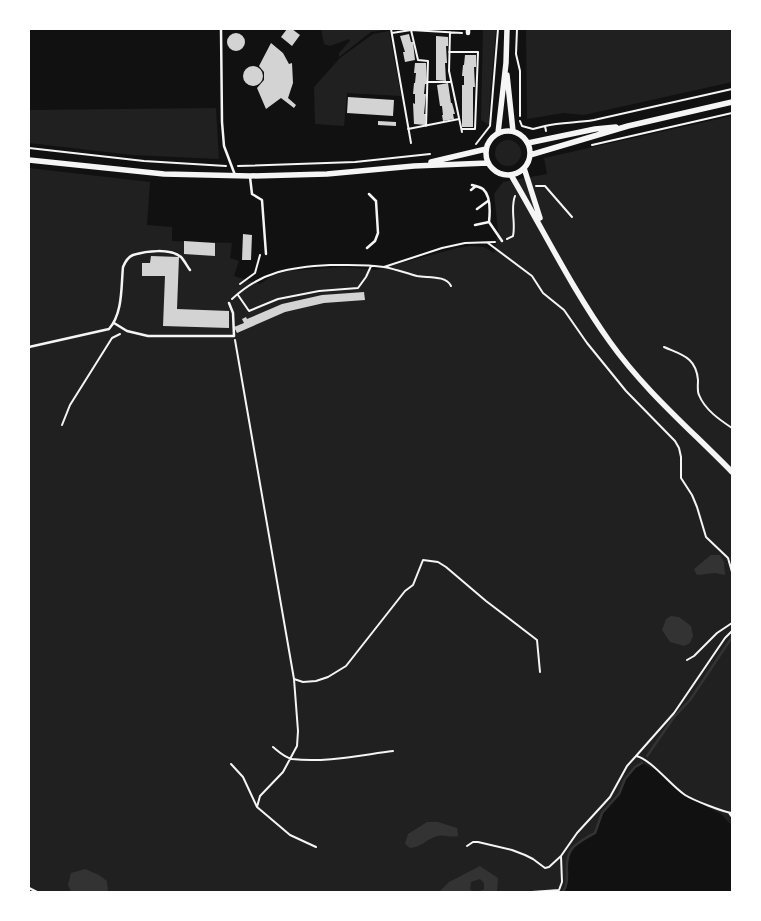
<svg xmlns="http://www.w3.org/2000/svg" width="761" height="921" viewBox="0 0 761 921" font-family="Rubik,sans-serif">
<rect width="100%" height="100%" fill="#111"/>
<path fill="#202020" d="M321,29H392L371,32L339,57V53L350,41L349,39L330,46L324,44Z
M483,29H496C494,61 489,92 489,125L481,120Z
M526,29H732V82L584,115L563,113L527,119Z
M389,31L401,96L347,93L344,126L315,124L314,87L340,58L373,34Z
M216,108L219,159L132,155L29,143V110Z
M732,116V826L721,814L682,794L656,770L642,763L635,767L625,779L619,794L602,813L595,833C575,844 565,848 567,873C567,880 567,886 563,892H29V168L150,182L147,225L172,227V241L232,243L230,258L239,261L234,276L260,284L273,275L289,271L343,267L376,270L457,248L471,246L484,247L494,253L498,230L494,194L503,182L547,174L544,158Z
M495 153a13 13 0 1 1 26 0a13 13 0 1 1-26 0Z"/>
<path fill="#333" d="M711,555H720L724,562L725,575L715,573L697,575L694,569Z
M671,616L679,617L691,626L693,636L690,643L684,646L670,642L662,630L666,619Z
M427,822H438L457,828L458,836C450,838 444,834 437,836C427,839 420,848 410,848L405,844L408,834Z
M480,866L498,878L497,892H478L484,889V883L480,879L471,882L470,890L476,892H439L449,882Z
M85,869L99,875L107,881L108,892H71L68,885L71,873Z"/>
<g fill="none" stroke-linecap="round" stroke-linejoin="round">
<path stroke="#333" stroke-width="2.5" d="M647,756L674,717L690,700L732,637
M563,892C567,886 567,880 567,873C565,848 575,844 595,833L602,813L619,794L625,779L635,767L642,763"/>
</g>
<path fill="#d3d3d3" d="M287,29H292L300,35L292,46L281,37Z
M227 42a9 9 0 1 1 18 0a9 9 0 1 1-18 0Z
M409,34L411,42H413L415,60L405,62L403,52H405L400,36Z
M436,36L448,37V46H446L447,63H445L446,81L436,80Z
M271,43L283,53L289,64L292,63L293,83L288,98L296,105L294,108L281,98L266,109L257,88L264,80V72L259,66Z
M465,55H476V67H474L475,87H473V127H462V85H464V76H462L463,65H464Z
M415,63H426L427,84H425L424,94H426L424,114H426L425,125L414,124L413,103L415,104V94H413L414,83H415L416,73H414Z
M243 76a10 10 0 1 1 20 0a10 10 0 1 1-20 0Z
M448,83L451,103H452L455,114H453L454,119L443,121L442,115H443L442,106H440L437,85Z
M348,97L394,100L393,116L347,113Z
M378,121L396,122V126L378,125Z
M243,234L252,235L251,260H242Z
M184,241L215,243V256L184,254Z
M151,256L179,257L177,309L229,311V328L163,326L165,276H142V263H150Z
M364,292L365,300L324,303L285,312L237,333L234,327L244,323L242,319L246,317L247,319L282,304L322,295Z"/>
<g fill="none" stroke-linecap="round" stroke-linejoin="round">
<path stroke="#f5f5f5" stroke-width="2" d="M391,29L411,143
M517,29L516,54L520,71V116
M411,30L418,60L428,61L426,126
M450,32L449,71L462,132
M392,33L411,30L462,33
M449,52H478L475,129H462
M428,82H451
M520,121L522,126L533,129L545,126L546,131
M545,126C561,122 577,123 594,120L732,89
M408,129L459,119
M476,144L490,126L498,29
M592,145L732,113
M29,148L144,161L226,166
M238,166L355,162L430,154
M536,186H545L572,217
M507,239L513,236C516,223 510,209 515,196
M488,243L532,276L543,293L564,310L587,343L626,391L675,441L679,448L681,457V478L692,495L697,507L706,537L728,558L732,572
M384,267L442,248L465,243L495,242
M240,284L255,273L260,255
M238,295L249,311L278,299L319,291L358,288L366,277L371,266
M232,299C262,271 291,267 330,265C348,265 366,264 384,267C395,269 406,273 417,276C428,278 446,275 451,286
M235,340L294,679L303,682L316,681L328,677L346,666L405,591L413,585L423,560L438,562L446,567L486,601L537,640L540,672
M664,347C682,355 696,357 698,380C698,385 697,391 699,395C705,410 720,420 732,428
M62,425L70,405L112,338L120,334
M687,660L694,656L717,633L732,623
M273,747C279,752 284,757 292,759C325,763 361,755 393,751
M636,756L674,713L725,638L732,631
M231,764L243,777L257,807L290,835L316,847
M257,807L260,796L283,772L297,746L298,731L294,679
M729,813L732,817
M467,846L473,842H478L512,850L525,855L533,859L545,868L549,867L561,856
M532,892L559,890L562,882L561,856L577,833L610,797L627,766L636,756C651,759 671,786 685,795C693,800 723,812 732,813"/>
<path stroke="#f5f5f5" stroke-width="2.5" d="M221,29L222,122L224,146L235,175
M250,177L252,194L262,200L266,254
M472,185C476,186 480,187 483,189C491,196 490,213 489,222L502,241
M471,190L476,186
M477,209L488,201
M475,225L489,222
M367,248L375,241L378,233L376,201L369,194
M114,323L127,331L148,336H234L233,313L229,303
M29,347L109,329C123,313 121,287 123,267C125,262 128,257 133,255C146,251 170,248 181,257C184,260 187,266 190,270
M29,888L37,892"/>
<path stroke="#f5f5f5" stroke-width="4.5" d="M468,33V29"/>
<path stroke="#f5f5f5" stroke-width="5.5" d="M507,75L513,131
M486 153a22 22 0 1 1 44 0a22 22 0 1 1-44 0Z
M498,133L506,63L507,29
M528,143L595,129L616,127
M530,155L628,126L732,102
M29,160L164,174L250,176L327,174L414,166L488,163
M431,162L486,149
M524,168L540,218
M511,175C544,231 572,289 610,342C644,390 691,430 732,472"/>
</g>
<rect width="761" height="921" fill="none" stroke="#ffffff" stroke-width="60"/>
</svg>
